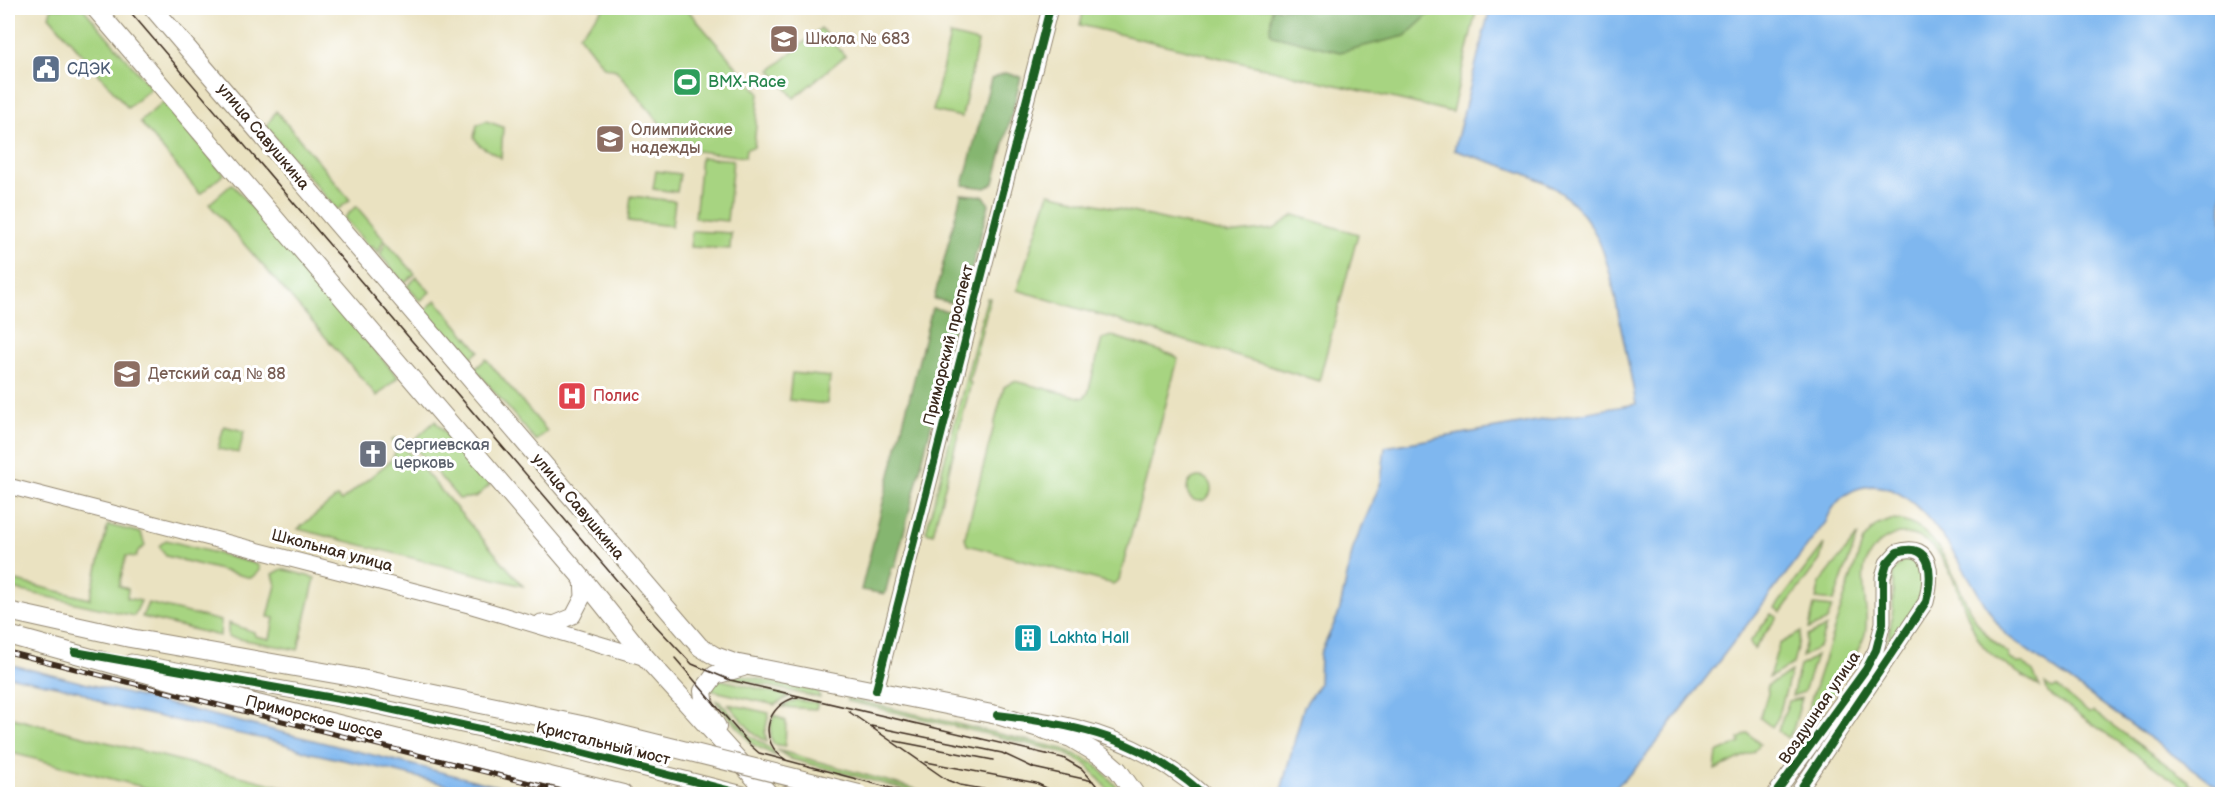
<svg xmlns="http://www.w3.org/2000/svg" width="2230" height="802" viewBox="0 0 2230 802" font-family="'Balsamiq Sans',sans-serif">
<rect width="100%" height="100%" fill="#fff"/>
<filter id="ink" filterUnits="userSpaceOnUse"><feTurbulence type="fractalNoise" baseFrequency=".0167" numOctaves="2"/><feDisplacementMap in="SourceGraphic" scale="12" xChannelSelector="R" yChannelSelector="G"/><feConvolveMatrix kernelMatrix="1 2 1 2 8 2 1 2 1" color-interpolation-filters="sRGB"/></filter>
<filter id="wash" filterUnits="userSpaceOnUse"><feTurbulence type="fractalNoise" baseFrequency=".008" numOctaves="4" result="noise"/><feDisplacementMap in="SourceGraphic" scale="24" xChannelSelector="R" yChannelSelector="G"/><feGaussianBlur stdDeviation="1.35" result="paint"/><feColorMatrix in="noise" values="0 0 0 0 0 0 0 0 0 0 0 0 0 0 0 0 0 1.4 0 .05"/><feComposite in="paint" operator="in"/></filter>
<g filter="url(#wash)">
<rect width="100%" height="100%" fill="#eae2c1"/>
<path fill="#a7d481" stroke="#717f50" stroke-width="1.5" d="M52,8H83L151,88L128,108L49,16Z
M604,8H686L759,93L754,147L746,149L745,157L681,149L616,70L604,67L579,35Z
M1084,8H1477L1452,112L1080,25Z
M821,28L845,56L794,98L771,70Z
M950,35L978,42L962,117L933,111Z
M163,102L224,174L200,194L140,122Z
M276,111L350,200L337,210L266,127Z
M486,121L503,127L501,158L479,145L474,137L477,125Z
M701,157L733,160L727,221L695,218Z
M656,171L680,174L677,192L653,189Z
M232,184L398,377L377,396L209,204Z
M1049,193L1228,234L1274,229L1294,215L1358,234L1319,381L1017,290Z
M631,196L675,201L672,226L628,221Z
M356,206L384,239L378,253L372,246L370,248L344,218Z
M692,231L731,233L730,249L690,247Z
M386,241L415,274L404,283L380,255Z
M417,277L430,292L420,301L407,286Z
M987,298H990L969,382L971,383L933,534L926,532Z
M436,300L479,351L467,361L424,311Z
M1112,336L1173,355L1178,359L1119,580L1113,584L967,545L965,537L1004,387L1014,381L1083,398L1088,393L1102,339Z
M486,359L547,431L536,441L475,369Z
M792,373L830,377L827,404L789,400Z
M435,421L490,485L476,497L459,499L411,443Z
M224,426L244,431L239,453L218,449Z
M395,438L409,453L523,586L298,529L337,497L341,501L389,462C397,455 396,450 392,440Z
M1187 489a12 12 0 1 1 24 0a12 12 0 1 1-24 0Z
M1891,520C1943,521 1954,586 1976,621C1985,635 1996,645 2009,654V658L2017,663H2023L2033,672L2040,687C2023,675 1998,663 1984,647C1958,615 1954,531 1899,534C1890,535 1882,540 1876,547C1851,571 1872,605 1865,634C1861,648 1829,702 1819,712C1815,716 1808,720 1804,721L1863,541L1876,526Z
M108,525L141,533L145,546L138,551L136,557L126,556L119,586L128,589L127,598L141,601L134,616L8,588V579L90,599Z
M1858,535L1834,601L1816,599L1820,583Z
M166,540L253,563L259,566V571L251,578L166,556L159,546Z
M1824,544L1820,560L1781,612L1775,608Z
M1903,560L1912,561L1919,566C1933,591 1903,626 1890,646L1888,643L1893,609V571Z
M282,569L315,578L298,650L228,637V623L254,632L255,636L270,639L274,618L268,617L276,585L273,574Z
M148,603L221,621L220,636L142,617Z
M1814,605L1832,607L1827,621L1809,629Z
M1771,614L1777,617L1754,649L1750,642Z
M1826,627L1819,647L1802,657L1807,636Z
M1801,632L1793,664L1769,678L1779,644Z
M1816,656L1804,692L1792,696L1800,666Z
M1791,672L1778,718L1772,727L1760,718L1768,693L1767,686Z
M739,675L818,691L820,698L724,676Z
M718,679L790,696L775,705L710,690Z
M2045,684L2052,689L2057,687L2089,713L2094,712L2189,781V784L2208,794H2193L2048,693Z
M847,698L1063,749L1095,764L1124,794H1112L1087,765L1062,752L847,701Z
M1802,698L1793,730L1787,738L1778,731L1789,701Z
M715,700L720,702L750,736L770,748L776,756L752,744Z
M796,700L818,703L816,709L781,707Z
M728,704L769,713L765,732L767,742L753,733Z
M774,715L786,721L785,746L773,744C769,733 770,725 774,715Z
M8,717L311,794H170L8,752Z
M1748,733L1760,744L1753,752L1715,770L1717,753L1740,743L1739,739Z
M777,750L933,794H922L791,759Z"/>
<path fill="#85b66f" stroke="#607046" stroke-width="1.5" d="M1272,8H1436L1405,36L1340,52L1273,35L1270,31Z
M1005,73L1021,77L994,183L986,188L963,185L991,79Z
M961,194L984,196L989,204L962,305L934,299Z
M932,308L960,313L895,567H892L885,594L861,590Z"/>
<path fill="#7fb7ef" stroke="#5d7086" stroke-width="1.5" d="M1490,8H2222V790L2006,635C1973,597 1925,469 1860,488C1843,493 1832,506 1826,522L1639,765L1609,794H1280L1304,706L1319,684L1320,654L1339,613L1353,548L1381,482L1385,447L1636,404C1631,376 1625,347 1619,318C1608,257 1597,204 1533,177C1507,166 1480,159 1454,150Z
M8,664L529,794H482L389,770L311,753L278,742L123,709L107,705L79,691L8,676Z"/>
</g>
<g filter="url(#ink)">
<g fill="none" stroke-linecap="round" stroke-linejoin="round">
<g stroke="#928670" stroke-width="17">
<path id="minor" d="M8,486L469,605L646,658
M541,622L554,624L573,616L583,597L582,578
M131,662L367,704L548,744L743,794
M876,690L1050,8
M1033,719C1097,728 1155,751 1203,794
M1775,794L1866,669L1876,650L1883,623V577L1887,563L1897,552C1935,540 1932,579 1926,602L1797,794"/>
</g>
<g stroke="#928670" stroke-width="20">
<path id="major" d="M95,8L582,578L646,658L769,794
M153,8L700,647L715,656L734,663L997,715L1071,738L1103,757L1118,770L1135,794
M8,611L130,638L352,677L586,726
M8,635L257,704L623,794
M717,727L705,707L703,691L715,675L743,667"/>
</g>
<use href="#minor" stroke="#fff" stroke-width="15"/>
<use href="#major" stroke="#fff" stroke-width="18"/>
<path stroke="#3b2a1e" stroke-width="1.5" d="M127,8L655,625L692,664L730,680L1063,758L1082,769L1104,794
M675,658L750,745L759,753L913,794
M848,711L947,780L960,785L1010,794
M871,726L1002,753L1034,768L1093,781
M895,741L993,760
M786,760C757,742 765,704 798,697
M926,762L1036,783L1059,794"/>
<g stroke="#3b2a1e" stroke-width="5">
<path id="rail" d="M8,652L573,794"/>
</g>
<use href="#rail" stroke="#fff" stroke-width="3" stroke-dasharray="9" stroke-linecap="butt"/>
<g stroke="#928670" stroke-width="20" stroke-linecap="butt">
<path id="major-bridge" d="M586,726L859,794"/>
</g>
<use href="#major-bridge" stroke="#fff" stroke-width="18"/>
<g stroke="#fff" stroke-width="11">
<path id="cycleway" d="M75,652L367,704L548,744L743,794
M876,690L1050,8
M997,715C1078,725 1141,738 1203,794
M1775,794L1866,669L1876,650L1883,623V577L1887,563L1897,552C1935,540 1932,579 1926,602L1797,794"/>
</g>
<use href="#cycleway" stroke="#1b5e20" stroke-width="8"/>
</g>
</g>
<defs>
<g id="school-square" transform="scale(1.5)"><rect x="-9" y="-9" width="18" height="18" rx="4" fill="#8d6e63" stroke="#fff"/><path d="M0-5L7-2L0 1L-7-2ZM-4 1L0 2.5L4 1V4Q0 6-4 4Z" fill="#fff"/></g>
<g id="civic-square" transform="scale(1.5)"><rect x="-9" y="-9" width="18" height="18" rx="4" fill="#5c6f8a" stroke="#fff"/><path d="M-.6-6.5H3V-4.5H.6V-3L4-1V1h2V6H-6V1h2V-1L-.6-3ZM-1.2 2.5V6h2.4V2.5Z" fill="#fff"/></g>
<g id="stadium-square" transform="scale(1.5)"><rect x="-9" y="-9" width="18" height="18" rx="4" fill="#2e9e5b" stroke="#fff"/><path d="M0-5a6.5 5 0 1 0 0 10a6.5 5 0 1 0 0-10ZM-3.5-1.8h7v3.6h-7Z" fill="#fff"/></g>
<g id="hospital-square" transform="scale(1.5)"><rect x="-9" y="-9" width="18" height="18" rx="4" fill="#e0444e" stroke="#fff"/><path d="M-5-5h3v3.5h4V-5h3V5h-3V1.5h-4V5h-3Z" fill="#fff"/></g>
<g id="church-square" transform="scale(1.5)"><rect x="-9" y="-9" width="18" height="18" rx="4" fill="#6b7280" stroke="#fff"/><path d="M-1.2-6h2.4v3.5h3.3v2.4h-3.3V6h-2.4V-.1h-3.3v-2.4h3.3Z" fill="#fff"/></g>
<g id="building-square" transform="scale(1.5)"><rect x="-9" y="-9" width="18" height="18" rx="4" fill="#0f9aa8" stroke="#fff"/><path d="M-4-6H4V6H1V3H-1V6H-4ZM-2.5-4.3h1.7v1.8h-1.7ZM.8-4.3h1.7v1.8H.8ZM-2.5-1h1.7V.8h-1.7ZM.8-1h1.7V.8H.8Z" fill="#fff"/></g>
</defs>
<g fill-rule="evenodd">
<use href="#school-square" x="784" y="39"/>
<use href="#civic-square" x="46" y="69"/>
<use href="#stadium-square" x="687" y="82"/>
<use href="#school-square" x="610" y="139"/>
<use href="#school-square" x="127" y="374"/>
<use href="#hospital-square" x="572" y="396"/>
<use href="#church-square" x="373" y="454"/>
<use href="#building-square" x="1028" y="638"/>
</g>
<g text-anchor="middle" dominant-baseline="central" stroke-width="6" stroke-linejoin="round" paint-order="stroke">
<g font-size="16" fill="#785e54" stroke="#fff" text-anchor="start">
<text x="805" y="39">Школа № 683</text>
<text x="631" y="130">Олимпийские<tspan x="631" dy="18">надежды</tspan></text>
<text x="148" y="374">Детский сад № 88</text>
</g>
<g font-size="16" fill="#4e5e75" stroke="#fff" text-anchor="start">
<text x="67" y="69">СДЭК</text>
</g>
<g font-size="16" fill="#27864d" stroke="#fff" text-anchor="start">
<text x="708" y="82">BMX-Race</text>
</g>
<g font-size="16" fill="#3b2a1e" stroke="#fff">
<text transform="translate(263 137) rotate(50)">улица Савушкина</text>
<text transform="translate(949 345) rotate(-76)">Приморский проспект</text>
<text transform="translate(578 507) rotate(50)">улица Савушкина</text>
<text transform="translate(332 551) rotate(15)">Школьная улица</text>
<text transform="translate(1820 708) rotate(-56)">Воздушная улица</text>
<text transform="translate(314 718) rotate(14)">Приморское шоссе</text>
<text transform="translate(603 744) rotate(14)">Кристальный мост</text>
</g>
<g font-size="16" fill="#be3a42" stroke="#fff" text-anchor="start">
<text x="593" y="396">Полис</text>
</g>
<g font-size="16" fill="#5b616d" stroke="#fff" text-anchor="start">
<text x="394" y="445">Сергиевская<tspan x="394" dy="18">церковь</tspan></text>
</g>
<g font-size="16" fill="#0d838f" stroke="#fff" text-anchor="start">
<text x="1049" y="638">Lakhta Hall</text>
</g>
</g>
<rect width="2230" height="802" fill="none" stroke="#fff" stroke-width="30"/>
</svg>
